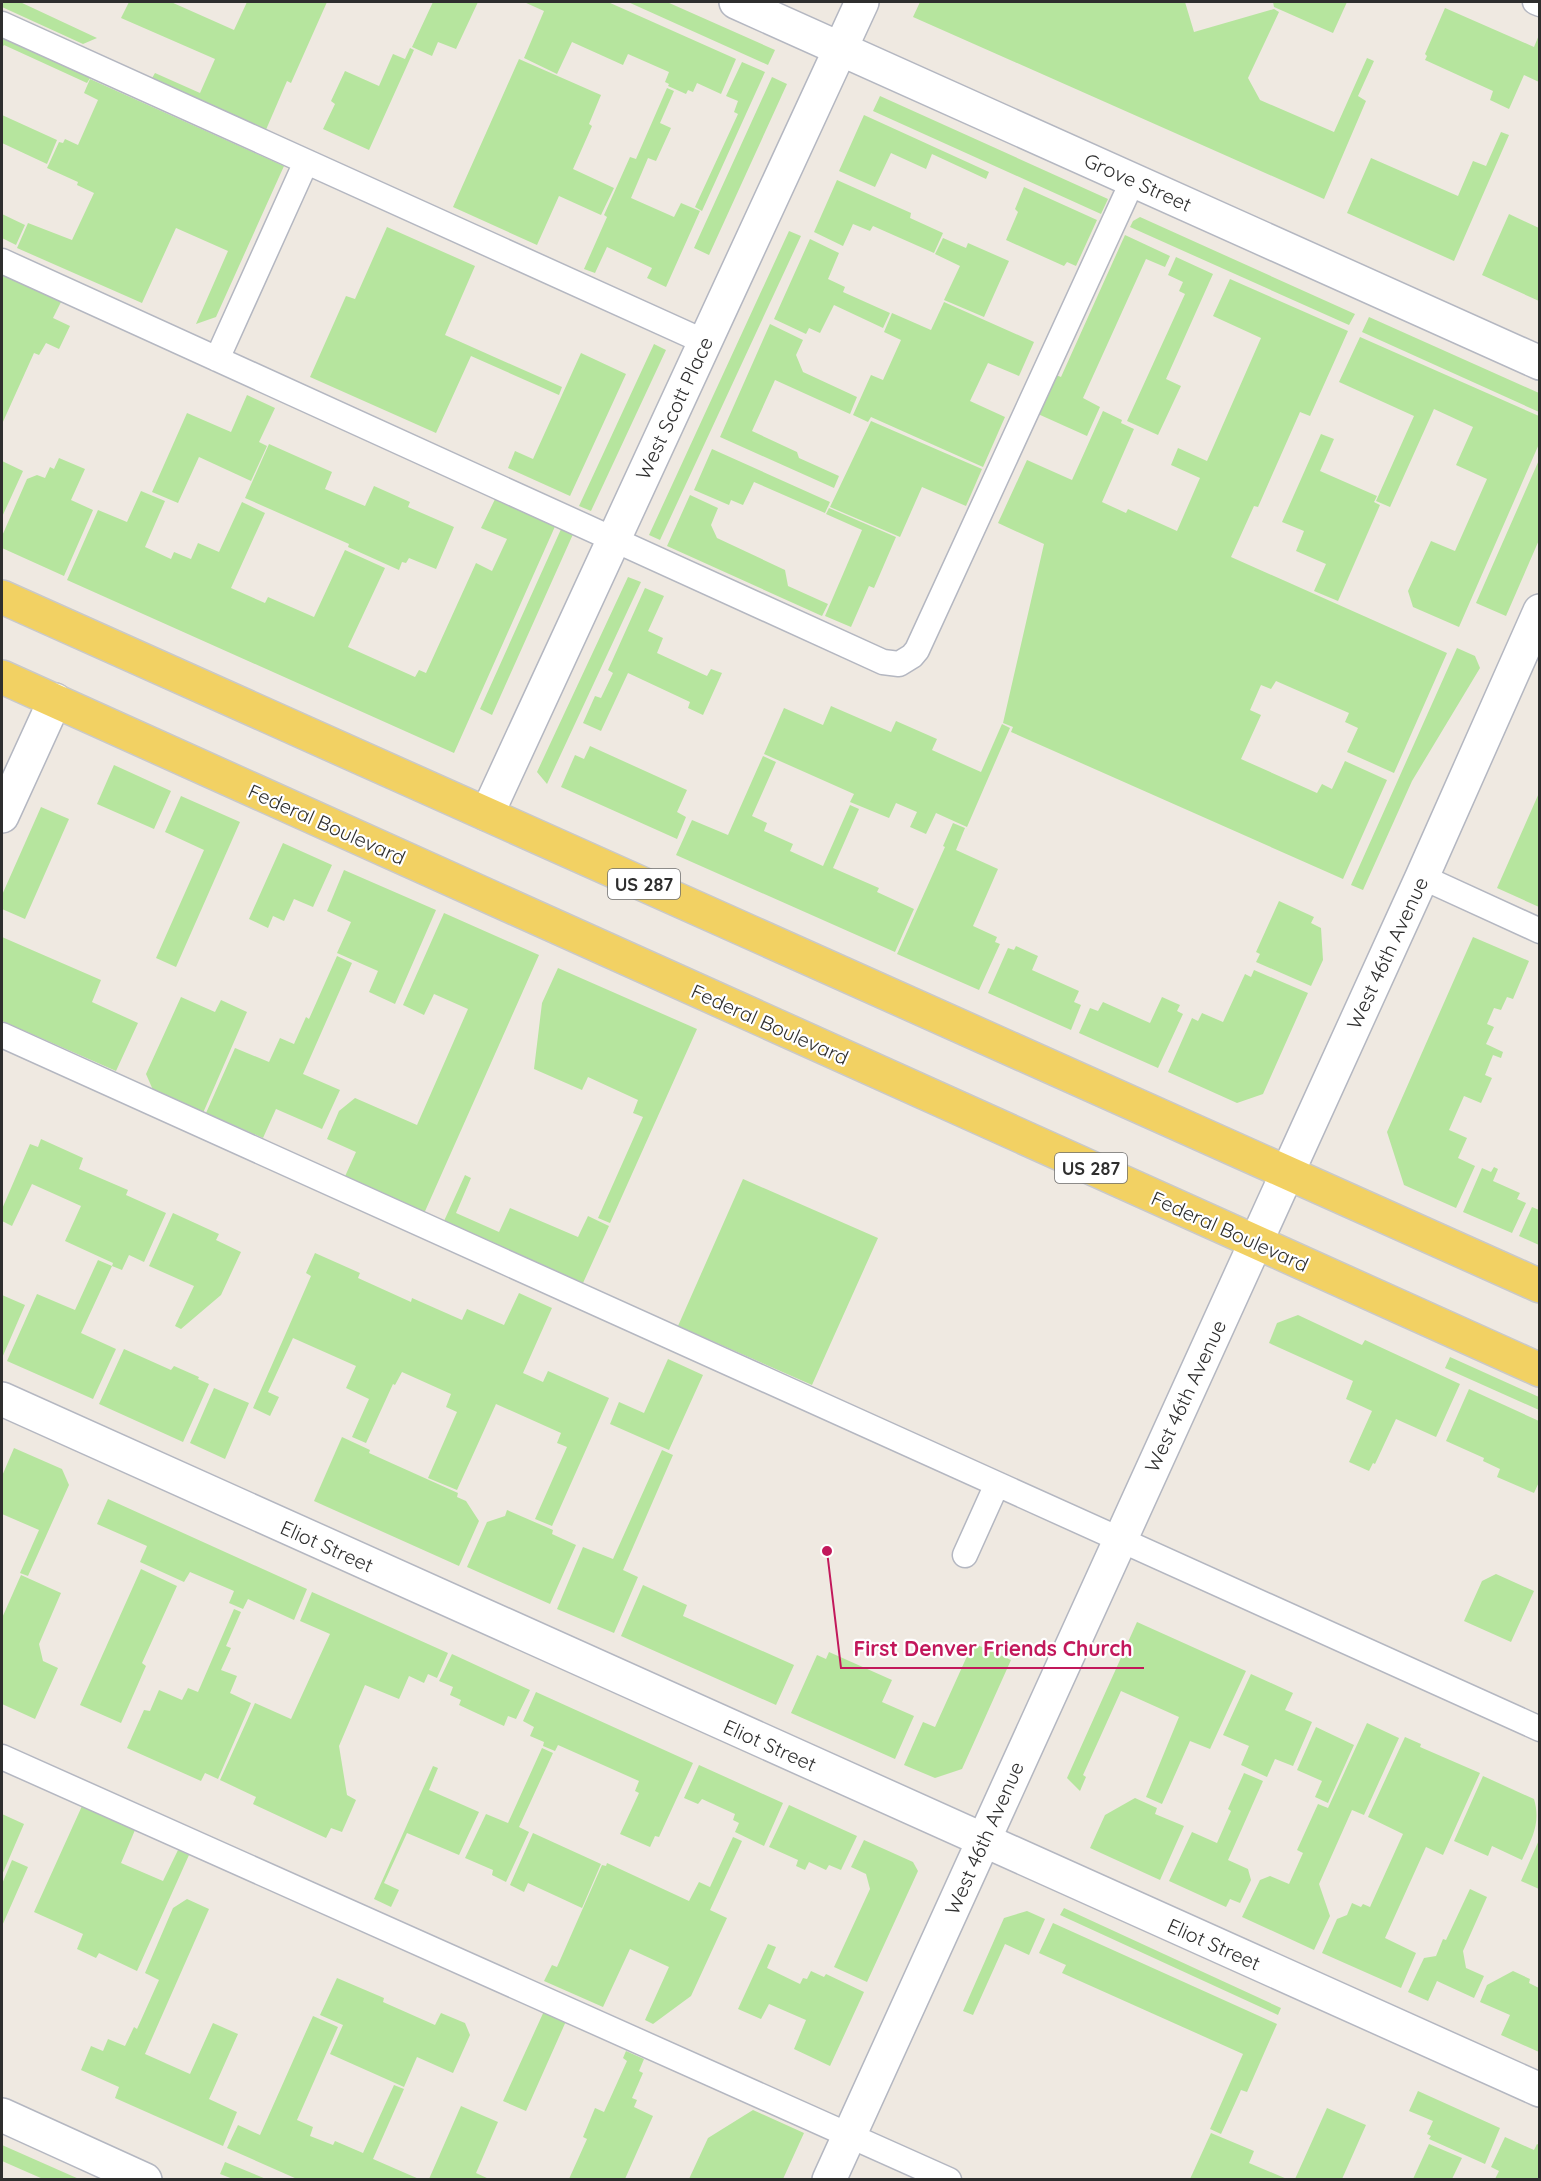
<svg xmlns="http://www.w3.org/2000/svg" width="1541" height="2181" viewBox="0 0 1541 2181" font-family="Quicksand,sans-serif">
<rect width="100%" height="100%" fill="#efe9e1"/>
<path fill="#b6e59e" d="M2,2H20L97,38L83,44L2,7Z
M129,2H171L234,30L247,2H327L291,83L287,81L265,132L151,80L155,73L200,93L215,59L121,18Z
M433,2H478L456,49L438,42L432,56L412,47Z
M524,2H608L736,59L721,94L697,83L693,92L688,90L686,94L668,86L669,84L665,82L669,72L628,54L623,65L572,42L557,74L524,58L544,11Z
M628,2H667L775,50L768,65Z
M920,2H1185L1194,32L1274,9L1279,12L1248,78L1260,100L1334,132L1367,58L1374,61L1358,96L1366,101L1324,199L913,17Z
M1273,2H1347L1333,33L1274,7Z
M1445,8L1534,47L1539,35V82L1524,75L1509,109L1490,100L1493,91L1425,60L1427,56L1425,54Z
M2,37L90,78L87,83L4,45L2,48Z
M410,48L414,50L369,150L323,129L335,104L331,101L345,71L379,86L393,54L405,59Z
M519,59L601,95L589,124L592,126L573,169L614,188L601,215L559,196L537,245L453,207Z
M742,62L765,72L702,211L695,207L738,114L734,112L738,101L726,96Z
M772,77L787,84L709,255L694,248Z
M90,79L284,166L216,317L196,324L228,251L176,228L142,303L17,248L28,223L72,240L94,193L77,185L78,182L47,168L59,142L63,143L65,139L78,145L98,100L84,93Z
M667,88L674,91L660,123L671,128L656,161L648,158L631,198L674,217L681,203L700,211L666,287L647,278L652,268L607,247L595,273L584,269L607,217L604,215L630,157L636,159Z
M880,96L1108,199L1101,214L873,111Z
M2,115L57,140L47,164L2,143Z
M864,115L989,172L986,179L932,154L926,169L891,153L875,187L839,171Z
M1501,132L1509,135L1454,261L1347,213L1371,158L1458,196L1473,161L1486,166Z
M837,180L911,213L910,218L943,233L934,253L873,226L870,231L853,224L843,246L814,232Z
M1024,187L1097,220L1076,266L1067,262L1064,266L1006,240L1018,212L1015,209Z
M2,214L25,225L16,245L2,238Z
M1509,214L1539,228V301L1482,275Z
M1140,217L1355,314L1349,325L1130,227L1133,221Z
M387,227L475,266L445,335L562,387L559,395L471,356L436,433L310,377L346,296L355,299Z
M789,231L801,236L660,540L649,535Z
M1125,235L1170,256L1165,267L1146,259L1083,398L1100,407L1087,436L1038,414L1056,375L1061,377Z
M943,238L966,248L968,243L1009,261L984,317L944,300L960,266L935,254Z
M810,239L839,253L828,279L845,287L843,292L890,313L883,328L834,305L820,333L809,328L806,334L774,319Z
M1176,257L1213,274L1166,379L1181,386L1158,435L1127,421L1185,294L1179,291L1183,282L1168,275Z
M2,272L62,300L53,318L70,326L59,349L46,343L39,355L34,353L2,424Z
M1230,279L1348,331L1310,416L1300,412L1258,507L1254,506L1231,557L1447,653L1394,773L1347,752L1358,728L1345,722L1349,713L1276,681L1271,689L1261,685L1250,710L1261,715L1241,759L1317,793L1322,784L1332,789L1345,761L1387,780L1343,879L1011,732L1013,727L1003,723L1044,544L998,523L1027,460L1072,480L1103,411L1122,420L1121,423L1134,429L1102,502L1126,513L1128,509L1177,531L1200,478L1171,465L1178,448L1207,461L1261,338L1213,316Z
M944,302L1034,342L1019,376L988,363L970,401L1005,417L983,467L871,417L868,422L853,415L871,375L883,380L901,340L884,332L892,313L931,330Z
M1369,317L1539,393V412L1362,332Z
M770,324L803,340L796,355L803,372L857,397L850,414L775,380L752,431L797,452L799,458L839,476L834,488L720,437Z
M1360,337L1539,416V444L1459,627L1413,607L1408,591L1431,541L1455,551L1487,479L1456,465L1473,427L1434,409L1390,507L1376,501L1414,416L1339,382Z
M654,344L666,350L591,511L579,506Z
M581,353L626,374L570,496L508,468L515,451L533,459Z
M247,395L275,408L259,442L267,446L251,481L199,457L178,503L152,492L187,413L231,432Z
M871,421L982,469L966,506L922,487L900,537L830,507Z
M1321,434L1334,439L1320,471L1377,496L1374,502L1380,505L1338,601L1314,591L1326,564L1296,551L1304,531L1282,522Z
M269,444L332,472L325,489L365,506L374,486L410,502L408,507L454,527L436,569L409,558L406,563L402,562L399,570L348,547L349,544L245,498Z
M712,449L830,502L825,513L754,482L743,505L731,500L729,505L694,490Z
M59,458L85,469L71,500L93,510L64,576L2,548V536L27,479L37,475L45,478L50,467L54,469Z
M1539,460V540L1506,616L1476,603Z
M2,461L23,471L2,517Z
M141,491L165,501L145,547L171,559L174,552L191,559L198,543L219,552L242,502L265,513L231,588L265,603L268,597L314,617L345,550L385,568L348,647L415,677L419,670L426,673L476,563L492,571L507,539L481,528L497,495L557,522L454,753L67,580L98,510L127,522Z
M690,495L718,508L711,525L717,538L785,570L788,586L828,604L822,616L667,546Z
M829,508L896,537L874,588L869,586L851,627L825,616L862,530L826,514Z
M562,527L574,532L492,715L480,709Z
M628,577L641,582L547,784L537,772Z
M645,588L664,596L648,631L663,638L657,653L707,676L711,669L722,673L703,715L688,708L690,702L628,673L601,731L583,723L595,696L601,698L613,673L608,670Z
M1457,648L1475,656L1480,668L1412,781L1363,890L1351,885Z
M831,706L891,732L896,721L937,739L932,750L981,772L1002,724L1010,728L967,827L936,813L926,834L910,827L917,812L896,803L889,818L850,802L854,794L764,754L784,708L823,725Z
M590,746L687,790L677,812L686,817L677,839L561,787L575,755L584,759Z
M763,756L776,762L752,816L767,823L764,831L793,844L790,851L823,866L850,805L859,809L833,868L879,888L877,892L914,909L895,952L676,855L692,820L728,835Z
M114,765L171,791L154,829L97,804Z
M1539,793V907L1497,888Z
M181,796L240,822L176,967L156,958L204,850L165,832Z
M41,807L69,819L25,919L2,909V895Z
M953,823L965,828L956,850L998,869L973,926L997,937L995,942L1000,944L979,990L897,954L945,847L943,846Z
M283,843L332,865L313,907L294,899L284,921L273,916L268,928L249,919Z
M344,870L436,910L395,1004L369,992L378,971L337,953L351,922L327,911Z
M1279,901L1314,917L1311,923L1321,928L1323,960L1311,986L1256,962L1260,954L1256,952Z
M444,913L539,955L422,1218L342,1183L356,1152L327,1139L339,1111L355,1098L417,1125L468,1009L434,994L424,1015L403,1005Z
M2,937L101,980L92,1002L138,1023L116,1071L2,1021Z
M1473,937L1529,961L1513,999L1507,997L1501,1010L1494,1008L1487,1024L1494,1027L1486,1044L1503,1052L1501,1058L1493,1055L1485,1075L1492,1078L1481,1103L1464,1096L1449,1130L1467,1138L1458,1158L1475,1166L1456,1208L1404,1185L1387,1132Z
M1016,946L1038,956L1032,970L1079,991L1074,1002L1081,1005L1071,1030L988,993L1008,948L1014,950Z
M337,956L352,963L303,1074L340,1090L322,1129L276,1109L263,1138L206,1113L235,1048L269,1062L280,1038L294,1044L306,1017L309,1019Z
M558,968L697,1029L610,1223L598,1218L643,1117L633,1113L638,1100L588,1077L582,1090L534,1069L542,1003Z
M1254,970L1308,993L1263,1094L1237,1103L1168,1072L1192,1018L1198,1021L1202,1013L1223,1022L1245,974L1251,977Z
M181,997L215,1012L221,1000L247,1012L203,1113L153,1090L146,1074Z
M1162,997L1180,1005L1177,1011L1183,1014L1158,1068L1079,1033L1090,1008L1098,1011L1103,1002L1150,1023Z
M41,1139L83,1158L79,1169L128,1190L126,1195L166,1213L144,1262L129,1255L122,1270L112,1266L81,1333L116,1349L93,1399L7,1361L37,1294L75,1310L98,1260L112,1266L113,1263L65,1241L81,1206L32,1184L12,1226L2,1221V1209L30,1144L38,1147Z
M1494,1167L1498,1169L1493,1181L1520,1193L1517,1199L1526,1203L1512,1233L1463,1212L1482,1168L1491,1172Z
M465,1175L471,1178L456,1213L499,1232L510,1208L578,1237L588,1216L609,1226L583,1283L444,1221Z
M743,1179L878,1238L812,1385L678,1326Z
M1532,1207L1539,1210V1245L1519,1236Z
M173,1213L219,1234L216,1240L241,1252L221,1295L181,1329L175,1326L194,1286L149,1266Z
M315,1253L360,1273L358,1278L411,1302L412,1298L462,1320L467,1309L504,1325L519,1293L552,1308L523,1373L543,1382L548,1371L609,1398L552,1526L535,1519L567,1447L557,1443L561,1433L496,1404L457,1490L428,1478L457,1412L446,1407L451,1394L402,1372L395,1385L393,1384L366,1443L352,1437L369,1399L346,1388L356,1366L293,1338L268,1392L279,1397L270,1416L253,1408L311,1276L306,1273Z
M2,1295L25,1305L2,1358Z
M1298,1315L1362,1345L1365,1340L1460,1384L1436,1437L1396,1419L1375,1464L1373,1463L1369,1471L1349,1462L1372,1411L1346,1399L1353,1381L1269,1343L1277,1323Z
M124,1349L171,1370L174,1366L199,1377L198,1379L209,1384L183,1442L99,1404Z
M1450,1357L1539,1397V1410L1445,1368Z
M668,1359L703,1375L669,1450L610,1424L619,1402L644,1413Z
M214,1388L249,1403L225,1459L190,1443Z
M1469,1389L1539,1421V1482L1534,1493L1497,1477L1500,1469L1483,1461L1484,1458L1446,1441Z
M342,1437L370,1450L369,1453L458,1493L457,1497L466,1501L479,1521L459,1566L314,1501Z
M14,1448L62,1469L69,1485L28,1576L20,1573L39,1530L2,1514V1476Z
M662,1450L673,1455L623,1570L638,1577L614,1633L557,1609L583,1547L613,1559Z
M108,1499L307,1589L294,1620L248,1599L243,1609L229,1603L234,1591L190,1572L184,1582L140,1562L147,1546L97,1524Z
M507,1510L553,1530L552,1534L576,1545L550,1604L467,1567L487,1522L505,1516Z
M141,1569L177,1586L142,1663L146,1666L121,1723L80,1705Z
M1496,1574L1534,1591L1511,1642L1464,1621L1482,1581Z
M21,1575L61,1593L39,1644L43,1661L58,1668L35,1719L2,1704V1618Z
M643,1585L687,1605L683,1616L794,1665L776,1705L621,1636Z
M312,1592L448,1653L437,1678L428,1674L424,1683L409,1676L399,1699L365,1685L339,1746L347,1795L356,1800L342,1832L331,1828L326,1838L253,1804L256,1797L220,1780L255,1703L291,1719L330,1634L300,1621Z
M234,1609L241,1612L226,1646L231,1648L221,1670L237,1676L230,1693L251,1703L218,1779L205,1773L201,1781L127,1748L144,1710L150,1711L159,1690L182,1700L188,1688L198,1692Z
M1137,1622L1246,1671L1210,1749L1190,1741L1162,1804L1146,1797L1179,1717L1121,1691L1083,1775L1086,1777L1080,1791L1067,1778Z
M973,1643L1011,1660L962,1769L935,1778L904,1765L923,1722L935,1727Z
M829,1652L892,1680L882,1702L914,1716L895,1759L791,1713L817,1655L826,1659Z
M452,1654L530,1690L516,1719L508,1716L504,1726L459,1705L461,1700L450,1695L453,1687L439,1681Z
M1251,1674L1293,1693L1285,1710L1312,1722L1293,1766L1275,1759L1267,1777L1241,1765L1249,1746L1223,1735Z
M536,1692L693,1763L659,1837L655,1836L650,1847L620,1834L639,1793L635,1791L639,1781L558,1745L555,1751L543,1746L544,1742L530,1736L534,1727L523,1721Z
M1367,1723L1399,1738L1364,1815L1352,1810L1319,1884L1330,1916L1314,1950L1242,1917L1260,1880L1270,1876L1289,1884L1303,1853L1297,1850L1318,1804L1328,1808Z
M1316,1727L1354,1745L1328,1803L1315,1797L1322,1781L1297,1770Z
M1405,1737L1421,1744L1420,1747L1480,1773L1443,1855L1426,1847L1385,1938L1416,1953L1401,1988L1322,1953L1337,1919L1347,1915L1352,1903L1361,1907L1363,1904L1370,1907L1403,1834L1368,1817Z
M542,1748L553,1753L519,1827L529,1832L506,1882L492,1875L493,1870L465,1858L486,1814L508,1823Z
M699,1765L783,1803L764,1846L735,1832L739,1823L733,1820L735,1814L702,1799L698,1804L684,1798Z
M433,1766L438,1768L429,1790L479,1812L459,1855L407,1833L384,1883L399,1890L391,1907L374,1899Z
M1244,1773L1263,1781L1228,1860L1248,1869L1251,1880L1240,1903L1230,1899L1226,1907L1169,1881L1192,1832L1217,1843L1231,1811L1228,1809Z
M1483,1776L1534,1799C1541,1823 1532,1838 1522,1860L1492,1846L1488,1856L1454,1841Z
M1135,1798L1157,1808L1155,1814L1184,1826L1160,1880L1090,1848L1105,1815Z
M789,1805L857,1836L841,1870L829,1865L826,1870L809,1862L805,1870L796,1866L798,1860L769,1847Z
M82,1806L135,1830L121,1863L163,1881L178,1850L189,1855L137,1971L99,1953L96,1958L77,1949L83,1934L34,1912Z
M2,1814L24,1824L2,1875Z
M533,1833L601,1864L582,1908L528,1883L524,1892L510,1885Z
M733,1837L742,1841L710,1910L727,1918L691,1996L653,2024L645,2020L669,1967L630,1949L603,2007L544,1981L552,1965L557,1967L602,1865L606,1866L607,1863L689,1901L699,1882L710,1887Z
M864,1840L913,1862L918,1871L867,1982L834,1967L870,1889L866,1874L851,1867Z
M1539,1840V1889L1521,1881Z
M12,1860L28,1867L2,1926V1884Z
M1470,1889L1487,1897L1463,1951L1466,1968L1484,1976L1474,1998L1437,1981L1428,2001L1408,1992L1424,1958L1436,1956L1443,1939L1446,1940Z
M187,1899L209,1909L145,2054L190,2074L213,2023L238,2034L209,2099L237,2112L223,2146L115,2098L119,2087L81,2070L91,2046L103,2051L108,2039L125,2046L134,2027L137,2029L159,1980L145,1973L173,1908Z
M1064,1908L1281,2008L1278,2015L1060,1915Z
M1027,1911L1045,1919L1029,1955L1005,1944L973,2015L963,2011L1004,1918Z
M1053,1923L1277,2024L1247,2092L1241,2090L1221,2134L1210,2129L1243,2054L1062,1973L1066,1965L1039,1953Z
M768,1944L776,1947L767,1968L800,1984L803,1978L807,1979L811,1971L824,1977L826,1974L864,1992L830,2066L794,2049L806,2020L769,2004L761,2019L738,2009Z
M1513,1971L1530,1979L1529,1983L1539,1988V2052L1501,2035L1510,2015L1480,2002L1487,1985Z
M337,1978L384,1998L383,2002L435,2025L441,2013L465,2023L470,2035L453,2073L417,2057L404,2087L330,2054L343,2025L320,2015Z
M545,2009L567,2019L526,2111L503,2101Z
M313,2016L338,2027L297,2120L313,2127L310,2136L333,2145L335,2141L363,2153L394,2085L404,2089L373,2159L419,2179H297L227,2148L238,2125L260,2135Z
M626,2051L644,2059L639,2071L643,2073L632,2098L637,2100L634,2107L653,2116L625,2179H569L587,2139L583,2137L595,2108L604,2112L627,2061L623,2058Z
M1418,2091L1500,2128L1485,2164L1429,2139L1431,2136L1427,2134L1433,2121L1409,2111Z
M461,2106L498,2122L476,2173L489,2179H429Z
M1327,2108L1366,2125L1342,2179H1295Z
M753,2110L804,2133L783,2179H689L708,2138Z
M1211,2133L1254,2151L1249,2163L1287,2179H1190Z
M1505,2137L1534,2150L1537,2144L1539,2145V2179H1495L1499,2171L1491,2167Z
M1429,2144L1462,2158L1452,2179H1413Z
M2,2145L79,2179H43L2,2161Z
M225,2162L266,2179H233L220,2174Z"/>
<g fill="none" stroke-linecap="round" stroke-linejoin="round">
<g stroke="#b4b7c1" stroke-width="27">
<path id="lane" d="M1535,2L1540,4
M2,24L705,342
M2,261L883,662L899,664L912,656L917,650L1133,180
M217,359L306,162
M1422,877L1540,931
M2,1035L1540,1729
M965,1555L997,1484
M2,1757L949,2180"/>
</g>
<g stroke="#b4b7c1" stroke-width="36">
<path id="street" d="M736,2L1540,363
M487,814L862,2
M2,816L55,700
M2,1399L1540,2090
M2,2115L145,2180"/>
</g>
<g stroke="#b4b7c1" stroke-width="36">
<path id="secondary" d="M829,2180L1422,877L1540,611"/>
</g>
<g stroke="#c9c9c9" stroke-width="36">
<path id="primary" d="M2,597L1540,1286
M2,677L1540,1370"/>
</g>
<use href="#lane" stroke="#fff" stroke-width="24"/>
<use href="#street" stroke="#fff" stroke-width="33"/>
<use href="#secondary" stroke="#fff" stroke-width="33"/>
<use href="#primary" stroke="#f2d163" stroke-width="33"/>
</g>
<g text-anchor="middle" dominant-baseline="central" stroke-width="4.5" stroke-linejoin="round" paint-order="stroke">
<g fill="#fff" stroke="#6d6d6d" stroke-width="1.5">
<rect x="608" y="869" width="72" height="30" rx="4.5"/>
<rect x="1055" y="1153" width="72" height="30" rx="4.5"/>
</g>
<g font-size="18" font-weight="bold" fill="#2e2e2e">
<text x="644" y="884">US 287</text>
<text x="1091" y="1168">US 287</text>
</g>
<g font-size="20" fill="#2e2e2e" stroke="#fff">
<text transform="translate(1138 182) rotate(24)">Grove Street</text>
<text transform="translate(674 408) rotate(-65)">West Scott Place</text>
<text transform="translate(327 824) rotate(24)">Federal Boulevard</text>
<text transform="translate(1387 953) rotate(-65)">West 46th Avenue</text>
<text transform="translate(770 1024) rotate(24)">Federal Boulevard</text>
<text transform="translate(1230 1231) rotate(24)">Federal Boulevard</text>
<text transform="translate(1185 1396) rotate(-65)">West 46th Avenue</text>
<text transform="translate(327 1546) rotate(24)">Eliot Street</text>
<text transform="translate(770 1745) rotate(24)">Eliot Street</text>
<text transform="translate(984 1838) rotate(-66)">West 46th Avenue</text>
<text transform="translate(1214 1944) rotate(24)">Eliot Street</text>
</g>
</g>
<path fill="none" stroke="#c2185b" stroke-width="2" d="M827 1551L841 1668H1144"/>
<circle fill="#c2185b" stroke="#fff" stroke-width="2" cx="827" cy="1551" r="6"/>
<g font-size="21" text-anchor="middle" font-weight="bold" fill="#c2185b" stroke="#fff" stroke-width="4.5" stroke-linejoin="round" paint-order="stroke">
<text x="993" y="1656">First Denver Friends Church</text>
</g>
<rect width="1541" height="2181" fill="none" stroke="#2e2e2e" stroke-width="6"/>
</svg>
